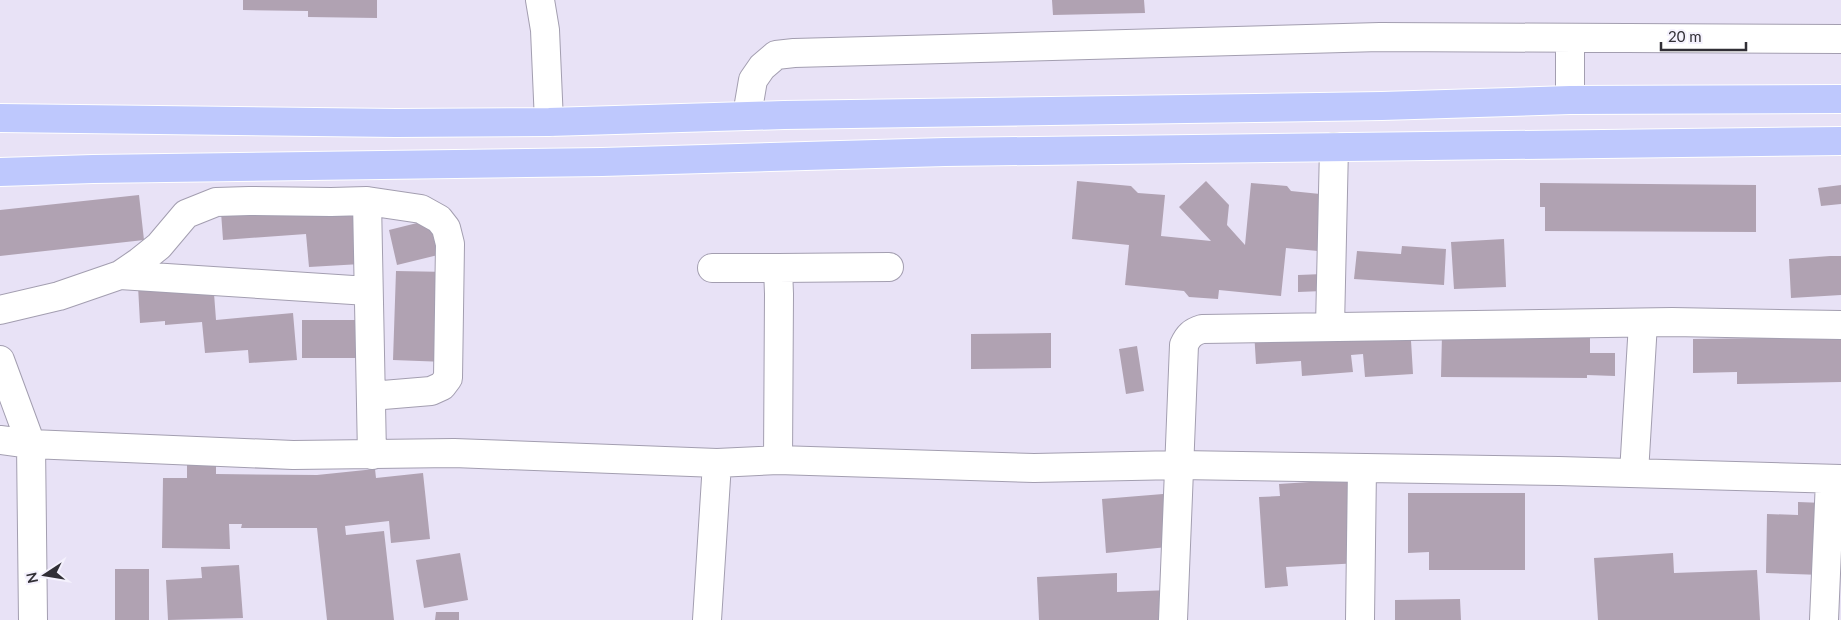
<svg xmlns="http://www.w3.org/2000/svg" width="1841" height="620" viewBox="0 0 1841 620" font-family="Lato,sans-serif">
<rect width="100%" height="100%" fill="#e8e2f6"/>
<path fill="#b0a2b2" d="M243,0H377V18L308,17V11L243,10Z
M1052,0H1144L1145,13L1053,15Z
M1077,181L1131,186L1138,193L1165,195L1161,236L1211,241L1179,207L1206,181L1229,205L1227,225L1245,245L1251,183L1287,186L1291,191L1320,194V224L1318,251L1286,248L1281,296L1219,290L1218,299L1189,297L1184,291L1125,285L1129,245L1072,239Z
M1540,183L1756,185V232L1545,231V207H1540Z
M1841,185V204L1821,206L1818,188Z
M139,195L144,240L0,256V210Z
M356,202L361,264L309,267L306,234L223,240L221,212Z
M429,220L438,255L397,265L389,230Z
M1504,239L1506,287L1454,289L1451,242Z
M1402,246L1446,249L1444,285L1354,279L1357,251L1401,254Z
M1830,256H1841V295L1791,298L1789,259Z
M396,271L449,272L446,362L393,360Z
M1323,274V291L1298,292V275Z
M213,280L216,320L293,313L297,360L249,363L248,350L205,353L202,322L165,325V321L140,323L138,286Z
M302,320H358V358H302Z
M1410,324L1413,374L1365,377L1363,354L1351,355L1353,372L1302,376L1301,361L1256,364L1254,331Z
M1051,333V368L971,369V334Z
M1442,334L1590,336V353H1615V376L1587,375V378L1441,377Z
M1841,337V382L1737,384V372L1693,373V339Z
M1137,346L1144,391L1126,394L1119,349Z
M187,459H216V474L317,475L375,469L376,478L423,473L430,539L391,543L389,521L345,526L346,535L384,531L394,620H327L317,528H241L242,524H229L230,549L162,548L163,478H187Z
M1355,479L1360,563L1286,567L1288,586L1265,588L1259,497L1280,496L1279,484Z
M1408,493H1525V570H1429V552L1408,553Z
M1163,494L1168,547L1106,553L1102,499Z
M1798,502L1824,503L1822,575L1766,573L1767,514L1798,515Z
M460,553L468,600L424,608L416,560Z
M1673,553L1674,573L1757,570L1760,620H1598L1594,558Z
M239,565L243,618L168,620L166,580L202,578L201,567Z
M115,569H149V620H115Z
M1117,573V592L1171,590L1172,620H1039L1037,577Z
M1460,599L1461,620H1395V600Z
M436,612H459V620H435Z"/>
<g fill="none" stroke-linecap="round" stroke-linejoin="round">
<g stroke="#a39eb0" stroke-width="30">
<path id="minor" d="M540,0L545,30L549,122
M1570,100V38
M747,115L753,80L762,67L776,55L794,53L1380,37L1841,39
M367,201L372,455
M712,268H778L779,294L778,460
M778,268L889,267
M120,275L368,291
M0,310L59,296L120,275L139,262L159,246L186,214L216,202L249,201L331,202L367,201L421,209L439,219L446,228L450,244L448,378L442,386L431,391L371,396
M1330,327L1334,147
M0,360L31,444L293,455L454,453L717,463L778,460L1034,468L1180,465L1559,471L1841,479
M0,440L31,444L33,620
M1634,473L1643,323
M707,620L717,463
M1173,620L1184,345C1188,336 1192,332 1202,329L1672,322L1841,325
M1360,620L1362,468
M1824,620L1830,480"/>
</g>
<g stroke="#fff" stroke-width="30">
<path id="highway" d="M0,118L396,123L549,122L784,115L1382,106L1570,100L1841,99
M0,172L93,169L602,162L945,152L1841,141"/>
</g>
<use href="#minor" stroke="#fff" stroke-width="28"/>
<use href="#highway" stroke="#bec8fd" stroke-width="28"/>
</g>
<g transform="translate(45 575) rotate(258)" stroke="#f4f1fd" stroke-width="4" paint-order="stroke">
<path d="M0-4L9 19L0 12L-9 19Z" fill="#312f36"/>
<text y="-8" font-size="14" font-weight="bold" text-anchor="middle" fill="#312f36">N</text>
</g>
<path d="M1661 42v8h85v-8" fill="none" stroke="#312f36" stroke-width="2.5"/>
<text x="1668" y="42" font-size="15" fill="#312f36" stroke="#f4f1fd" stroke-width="4" paint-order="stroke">20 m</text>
</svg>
